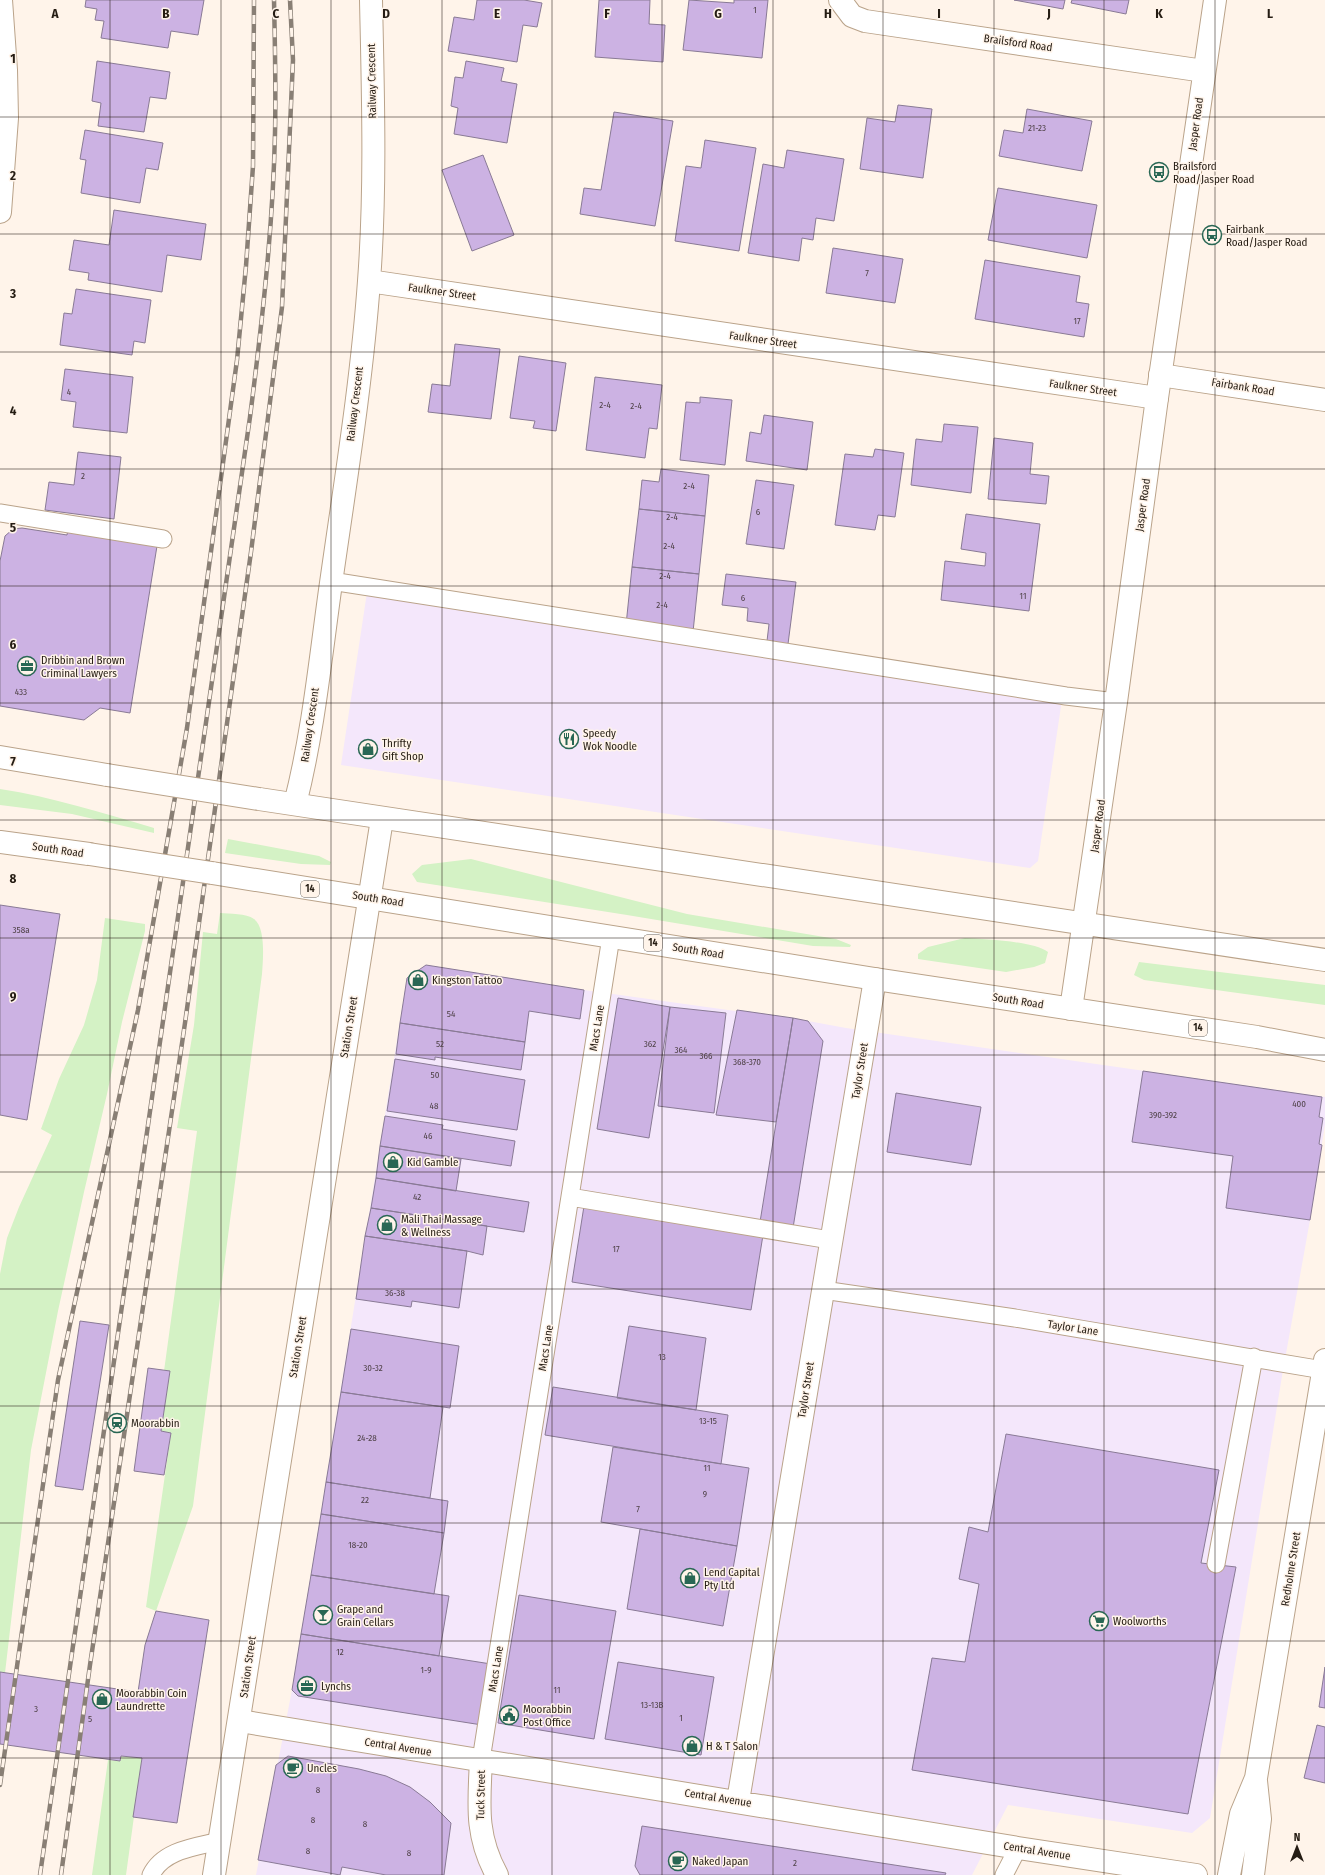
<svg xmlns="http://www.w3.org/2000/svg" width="1325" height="1875" viewBox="0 0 1325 1875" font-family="'Fira Sans Condensed',sans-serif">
<rect width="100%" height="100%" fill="#fff4ea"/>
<path fill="#f4e7fb" d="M369,579L1064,686L1038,861L1030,868L341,765Z
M426,965L584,990L808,1021L846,1028L1325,1097V1124L1310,1220L1282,1376L1210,1818L1192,1833L1008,1805L972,1875H256L292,1690L311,1575L407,978Z"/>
<path fill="#d4f2c5" d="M0,789C52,797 103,813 154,828V833L72,814L0,805Z
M228,839L319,856L331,862L330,865L301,864L225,853Z
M471,859L687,914L836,939L851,945L850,947L813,946L627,915L417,882L412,874L422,865Z
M220,913C230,914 246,913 254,919C266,928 263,960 262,974L193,1506L156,1611L146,1607L171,1433L161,1431L170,1372L164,1371L197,1131L177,1128L194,1025L203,932L217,934Z
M105,918L145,924V931L122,1022L107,1094L84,1192L58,1311L31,1450L5,1673L0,1672V1274L7,1238L19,1207L52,1135L41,1129L59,1079L84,1025L97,980Z
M965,938C984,939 1033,941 1048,952L1045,963L1034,967L1006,972L918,959V954L928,947Z
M1139,962L1325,985V1005L1144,980L1134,975Z
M121,1756L142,1758L126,1875H92L108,1760L120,1761Z"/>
<path fill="#ccb2e3" stroke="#897a95" d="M86,0H204L198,35L171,31L168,48L101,38L104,21L95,20L97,9L85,7Z
M477,0H524L542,3L537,27L523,25L517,62L448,51L454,17L474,20Z
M599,0H650L649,24L665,25L663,62L595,57Z
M689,0L734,3V0H768L762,58L683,50Z
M1014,0H1065L1063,9Z
M1072,0H1129L1126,14L1071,3Z
M97,61L170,72L166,99L150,97L144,132L98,126L101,103L92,101Z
M466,61L504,68L501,81L517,84L507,143L454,134L458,108L451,106L455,77L463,78Z
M898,105L932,109L923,178L860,169L867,118L895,122Z
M1027,109L1092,121L1082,171L999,156L1004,130L1023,133Z
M614,112L673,121L655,226L580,214L584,188L601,190Z
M85,130L163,143L158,170L146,168L140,203L81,193L86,160L80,159Z
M705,140L756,148L739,251L675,241L686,166L701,168Z
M787,150L844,159L834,221L816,218L813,240L802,238L799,261L748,253L763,164L784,168Z
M483,155L514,235L472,251L442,170Z
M998,188L1097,205L1087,258L988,240Z
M114,210L206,224L201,260L167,255L162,292L88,280L89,273L69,270L74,240L109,245Z
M833,248L903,259L895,303L826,293Z
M985,260L1080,276L1076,302L1089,304L1084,337L975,319Z
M76,289L151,300L145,343L134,341L132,355L60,345L64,313L72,314Z
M455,344L500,349L491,419L428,412L432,384L450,386Z
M519,356L566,363L556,431L533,428L535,421L510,418Z
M65,369L133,377L127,433L73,427L76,402L61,400Z
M595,377L662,385L657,429L649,428L645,458L586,450Z
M700,397L732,400L725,465L680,460L686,402L700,403Z
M764,415L813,422L807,470L746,461L750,432L761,434Z
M944,424L978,427L971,493L911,485L916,439L942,442Z
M994,438L1033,443L1030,474L1049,476L1046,504L988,499Z
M875,449L904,453L895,517L878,515L875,530L835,525L845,454L873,457Z
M78,452L121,457L114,519L45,510L49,482L74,485Z
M661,469L709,475L705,516L639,509L642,480L659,482Z
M756,480L794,485L784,549L746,544Z
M639,509L705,516L699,574L632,567Z
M966,514L1040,524L1029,611L941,600L945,561L985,566L986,553L961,549Z
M22,528L67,535L68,529L157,546L130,713L100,708L84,720L0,706V561L5,536L13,529Z
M632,567L699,574L693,632L626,625Z
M726,574L796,582L788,644L767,641L769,624L747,621L748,608L722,605Z
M0,905L60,914L27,1120L0,1115Z
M426,965L584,990L580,1019L529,1011L525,1042L400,1023L407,978Z
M618,998L670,1007L649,1138L597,1129Z
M670,1007L726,1013L714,1113L658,1106Z
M737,1010L793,1018L776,1122L716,1115Z
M793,1018L808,1021L823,1041L793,1228L760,1222Z
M400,1023L525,1042L521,1070L435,1057V1060L396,1054Z
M395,1059L525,1080L517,1130L387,1111Z
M1143,1071L1322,1097L1319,1117L1323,1118L1319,1144L1322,1145L1310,1220L1226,1208L1233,1156L1132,1142Z
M896,1093L981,1107L971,1165L887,1152Z
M385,1116L443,1125L442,1129L515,1141L511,1166L380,1146Z
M380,1146L461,1159L456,1191L376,1178Z
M376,1178L529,1202L524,1232L371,1208Z
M584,1206L763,1235L751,1310L572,1282Z
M371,1208L487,1226L483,1255L467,1251L365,1236Z
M365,1236L467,1251L459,1308L412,1301L411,1307L356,1299Z
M80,1321L109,1325L83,1490L55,1486Z
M629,1326L706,1338L696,1410L617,1398Z
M351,1329L459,1346L450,1408L341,1392Z
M148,1368L170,1371L161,1431L171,1433L164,1475L134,1471Z
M553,1387L728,1415L721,1464L545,1435Z
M341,1392L443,1407L430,1498L326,1482Z
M1006,1434L1219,1470L1201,1563L1236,1567L1188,1814L912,1770L932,1658L965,1662L979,1584L959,1579L969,1527L988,1532Z
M613,1447L749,1468L737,1546L601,1522Z
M326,1482L448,1501L444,1533L321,1514Z
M321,1514L444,1533L434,1594L311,1575Z
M640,1529L737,1546L723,1626L627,1609Z
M311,1575L449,1596L439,1656L301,1634Z
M519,1595L616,1611L594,1739L498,1723Z
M156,1611L209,1620L177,1823L133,1817L142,1758L121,1756L120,1761L0,1744V1672L138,1692L145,1645Z
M301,1634L491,1664L482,1725L298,1696L292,1690Z
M618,1662L714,1677L701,1755L605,1739Z
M1325,1667V1708L1319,1707Z
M1317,1725L1325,1727V1783L1304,1778Z
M288,1756L359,1769L386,1776L410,1787L430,1802L451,1823L444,1875H386L342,1867L340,1875L258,1860L276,1765Z
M642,1826L946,1873L945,1875H640L635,1866Z"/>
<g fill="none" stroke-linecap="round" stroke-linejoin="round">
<g stroke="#baa38a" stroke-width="19">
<path id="service" d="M0,513L163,539
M331,581L1066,696L1116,702
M570,1197L830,1240
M823,1290L1015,1318L1323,1370
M1216,1564L1254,1357
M481,1760L611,937
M151,1875C163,1850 195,1847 220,1841
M1004,1875L1018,1848"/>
</g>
<g stroke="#baa38a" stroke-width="24">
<path id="minor" d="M840,0L852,16L865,21L1204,71
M0,212L7,118L6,70L1,0
M369,281L1157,398
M1160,375L1325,400
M295,804C314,730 321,652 332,576C346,478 362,379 369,281C376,187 373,94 371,0
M240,1721L1018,1848L1196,1875
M481,1760C479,1804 475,1835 497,1875
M738,1801L875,979
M1229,1875L1241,1814L1256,1778L1325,1360
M1253,1875L1260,1819L1256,1781"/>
</g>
<g stroke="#baa38a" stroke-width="24">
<path id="secondary" d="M1071,1009L1116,702L1157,398L1215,0
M214,1875L382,819"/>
</g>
<g stroke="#baa38a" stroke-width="24">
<path id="trunk" d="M0,757L107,775
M259,799L1325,960
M0,842L89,854
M212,873L875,979L1257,1037L1325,1050"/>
</g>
<use href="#service" stroke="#fff" stroke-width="17"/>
<use href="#minor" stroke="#fff" stroke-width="22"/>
<use href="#secondary" stroke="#fff" stroke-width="22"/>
<use href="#trunk" stroke="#fff" stroke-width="22"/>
<g stroke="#897f75" stroke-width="4.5">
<path id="rail" d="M0,1785L58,1380L138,1010L187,728L237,360L246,266L253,166L254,0
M40,1875L250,417C262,323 273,228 275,133C276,89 275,44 274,0
M61,1875L90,1665L185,1023L251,552L282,307L293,60L290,0"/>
</g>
<use href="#rail" stroke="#fff4ea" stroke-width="3" stroke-dasharray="9" stroke-linecap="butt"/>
<g stroke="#baa38a" stroke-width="24" stroke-linecap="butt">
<path id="trunk-bridge" d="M107,775L259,799
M89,854L212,873"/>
</g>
<use href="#trunk-bridge" stroke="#fff" stroke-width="22"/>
</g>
<path fill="none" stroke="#251c13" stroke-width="1" stroke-opacity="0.55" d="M110,0V1875M221,0V1875M331,0V1875M442,0V1875M552,0V1875M662,0V1875M773,0V1875M883,0V1875M994,0V1875M1104,0V1875M1215,0V1875M0,117H1325M0,234H1325M0,352H1325M0,469H1325M0,586H1325M0,703H1325M0,820H1325M0,938H1325M0,1055H1325M0,1172H1325M0,1289H1325M0,1406H1325M0,1523H1325M0,1641H1325M0,1758H1325"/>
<defs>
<g id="bus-ring" transform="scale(1)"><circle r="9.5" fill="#fff4ea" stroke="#296754" stroke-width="1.5"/><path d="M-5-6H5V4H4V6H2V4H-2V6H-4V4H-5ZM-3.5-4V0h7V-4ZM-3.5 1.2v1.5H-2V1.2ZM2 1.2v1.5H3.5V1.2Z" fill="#296754"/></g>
<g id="office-ring" transform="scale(1)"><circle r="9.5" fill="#fff4ea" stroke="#296754" stroke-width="1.5"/><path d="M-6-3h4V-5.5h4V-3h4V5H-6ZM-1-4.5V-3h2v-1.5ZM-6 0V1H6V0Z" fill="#296754"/></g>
<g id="restaurant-ring" transform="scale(1)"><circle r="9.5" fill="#fff4ea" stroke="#296754" stroke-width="1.5"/><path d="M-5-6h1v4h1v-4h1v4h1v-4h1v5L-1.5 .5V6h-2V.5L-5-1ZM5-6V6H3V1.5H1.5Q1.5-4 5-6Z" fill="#296754"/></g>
<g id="shop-ring" transform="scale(1)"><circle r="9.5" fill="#fff4ea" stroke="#296754" stroke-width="1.5"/><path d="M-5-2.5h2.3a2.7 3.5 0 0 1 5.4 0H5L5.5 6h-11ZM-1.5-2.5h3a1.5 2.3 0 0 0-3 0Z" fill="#296754"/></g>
<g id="station-ring" transform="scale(1)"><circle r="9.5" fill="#fff4ea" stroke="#296754" stroke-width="1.5"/><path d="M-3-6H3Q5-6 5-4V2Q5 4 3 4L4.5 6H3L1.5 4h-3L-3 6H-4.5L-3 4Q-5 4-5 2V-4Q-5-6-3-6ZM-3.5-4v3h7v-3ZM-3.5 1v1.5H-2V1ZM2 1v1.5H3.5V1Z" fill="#296754"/></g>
<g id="bar-ring" transform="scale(1)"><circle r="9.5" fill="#fff4ea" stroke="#296754" stroke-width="1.5"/><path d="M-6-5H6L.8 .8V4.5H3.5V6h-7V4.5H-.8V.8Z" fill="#296754"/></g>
<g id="supermarket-ring" transform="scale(1)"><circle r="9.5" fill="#fff4ea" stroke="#296754" stroke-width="1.5"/><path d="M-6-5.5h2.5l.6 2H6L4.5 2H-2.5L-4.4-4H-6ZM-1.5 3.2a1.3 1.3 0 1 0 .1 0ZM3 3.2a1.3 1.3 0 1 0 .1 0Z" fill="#296754"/></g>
<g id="civic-ring" transform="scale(1)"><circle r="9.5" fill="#fff4ea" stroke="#296754" stroke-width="1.5"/><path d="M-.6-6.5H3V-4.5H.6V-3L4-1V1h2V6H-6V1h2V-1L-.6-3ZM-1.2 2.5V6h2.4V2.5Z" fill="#296754"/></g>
<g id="cafe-ring" transform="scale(1)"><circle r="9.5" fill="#fff4ea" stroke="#296754" stroke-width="1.5"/><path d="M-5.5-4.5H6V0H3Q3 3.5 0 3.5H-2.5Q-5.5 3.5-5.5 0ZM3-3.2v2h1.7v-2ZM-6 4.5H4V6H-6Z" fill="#296754"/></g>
</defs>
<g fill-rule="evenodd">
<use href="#bus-ring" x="1159" y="172"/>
<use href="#bus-ring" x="1212" y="235"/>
<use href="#office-ring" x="27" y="666"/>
<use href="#restaurant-ring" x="569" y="739"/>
<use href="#shop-ring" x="368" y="749"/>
<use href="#shop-ring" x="418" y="980"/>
<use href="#shop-ring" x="393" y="1162"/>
<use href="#shop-ring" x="387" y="1225"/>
<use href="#station-ring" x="117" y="1423"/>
<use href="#shop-ring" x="690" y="1578"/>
<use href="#bar-ring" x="323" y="1615"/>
<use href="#supermarket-ring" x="1099" y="1621"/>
<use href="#office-ring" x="307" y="1686"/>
<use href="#shop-ring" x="102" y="1699"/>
<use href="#civic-ring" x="509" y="1715"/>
<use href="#shop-ring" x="692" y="1746"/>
<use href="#cafe-ring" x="293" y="1768"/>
<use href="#cafe-ring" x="678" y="1861"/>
</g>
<g text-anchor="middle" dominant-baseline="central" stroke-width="3" stroke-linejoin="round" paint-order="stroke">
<g font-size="9" fill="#4f4247">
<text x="755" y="10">1</text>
<text x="1037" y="128">21-23</text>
<text x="867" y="273">7</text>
<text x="1077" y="321">17</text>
<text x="69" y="392">4</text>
<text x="605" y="405">2-4</text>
<text x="636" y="406">2-4</text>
<text x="83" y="476">2</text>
<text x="689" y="486">2-4</text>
<text x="758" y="512">6</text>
<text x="672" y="517">2-4</text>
<text x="669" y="546">2-4</text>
<text x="665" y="576">2-4</text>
<text x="1023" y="596">11</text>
<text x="743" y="598">6</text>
<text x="662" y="605">2-4</text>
<text x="21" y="692">433</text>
<text x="21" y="930">358a</text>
<text x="451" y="1014">54</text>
<text x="440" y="1044">52</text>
<text x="650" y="1044">362</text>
<text x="681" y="1050">364</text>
<text x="706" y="1056">366</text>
<text x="747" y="1062">368-370</text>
<text x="435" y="1075">50</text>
<text x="1299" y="1104">400</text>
<text x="434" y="1106">48</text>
<text x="1163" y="1115">390-392</text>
<text x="428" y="1136">46</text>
<text x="417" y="1197">42</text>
<text x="616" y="1249">17</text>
<text x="395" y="1293">36-38</text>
<text x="662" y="1357">13</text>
<text x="373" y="1368">30-32</text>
<text x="708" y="1421">13-15</text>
<text x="367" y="1438">24-28</text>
<text x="707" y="1468">11</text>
<text x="705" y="1494">9</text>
<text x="365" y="1500">22</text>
<text x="638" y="1509">7</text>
<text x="358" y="1545">18-20</text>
<text x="340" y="1652">12</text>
<text x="426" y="1670">1-9</text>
<text x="557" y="1690">11</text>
<text x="652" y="1705">13-13B</text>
<text x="36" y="1709">3</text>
<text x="681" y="1718">1</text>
<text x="90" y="1719">5</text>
<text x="318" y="1790">8</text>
<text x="313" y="1820">8</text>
<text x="365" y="1824">8</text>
<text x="308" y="1851">8</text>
<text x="409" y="1853">8</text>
<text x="795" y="1863">2</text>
</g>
<g fill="#fff4ea" stroke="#665d54" stroke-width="1">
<rect x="301" y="881" width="18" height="16" rx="3"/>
<rect x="644" y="935" width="18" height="16" rx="3"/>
<rect x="1189" y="1020" width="18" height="16" rx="3"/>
</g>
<g font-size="10" font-weight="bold" fill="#251c13">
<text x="310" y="889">14</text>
<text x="653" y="943">14</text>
<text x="1198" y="1028">14</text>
</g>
<g font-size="11" fill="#251c13" stroke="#fff4ea">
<text transform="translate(1018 43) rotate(8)">Brailsford Road</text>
<text transform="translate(372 81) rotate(-91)">Railway Crescent</text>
<text transform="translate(1196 124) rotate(-82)">Jasper Road</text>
<text transform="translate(442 292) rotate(8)">Faulkner Street</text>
<text transform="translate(763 340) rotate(8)">Faulkner Street</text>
<text transform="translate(1243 387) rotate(9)">Fairbank Road</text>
<text transform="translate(1083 388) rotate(8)">Faulkner Street</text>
<text transform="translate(355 404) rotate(-83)">Railway Crescent</text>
<text transform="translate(1143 505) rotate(-82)">Jasper Road</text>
<text transform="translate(310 725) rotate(-82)">Railway Crescent</text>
<text transform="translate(1098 826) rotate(-82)">Jasper Road</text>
<text transform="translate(58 850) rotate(8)">South Road</text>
<text transform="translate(378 899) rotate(9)">South Road</text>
<text transform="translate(698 951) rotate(9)">South Road</text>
<text transform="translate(1018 1001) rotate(9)">South Road</text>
<text transform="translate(349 1027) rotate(-81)">Station Street</text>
<text transform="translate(597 1028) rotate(-81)">Macs Lane</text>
<text transform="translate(860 1071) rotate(-81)">Taylor Street</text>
<text transform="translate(1073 1328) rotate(9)">Taylor Lane</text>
<text transform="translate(298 1347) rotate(-81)">Station Street</text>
<text transform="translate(546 1348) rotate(-81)">Macs Lane</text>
<text transform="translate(806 1390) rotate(-81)">Taylor Street</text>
<text transform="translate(1291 1569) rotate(-81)">Redholme Street</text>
<text transform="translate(248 1667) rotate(-82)">Station Street</text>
<text transform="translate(496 1669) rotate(-81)">Macs Lane</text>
<text transform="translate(398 1747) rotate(9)">Central Avenue</text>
<text transform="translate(481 1795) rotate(-89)">Tuck Street</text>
<text transform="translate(718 1798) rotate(9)">Central Avenue</text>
<text transform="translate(1037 1851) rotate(9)">Central Avenue</text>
</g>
<g font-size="11" fill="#251c13" stroke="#fff4ea" text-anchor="start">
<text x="1173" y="166">Brailsford<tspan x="1173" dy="13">Road/Jasper Road</tspan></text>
<text x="1226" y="229">Fairbank<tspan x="1226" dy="13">Road/Jasper Road</tspan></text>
<text x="41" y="660">Dribbin and Brown<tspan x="41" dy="13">Criminal Lawyers</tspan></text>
<text x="583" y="733">Speedy<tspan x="583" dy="13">Wok Noodle</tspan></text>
<text x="382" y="743">Thrifty<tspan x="382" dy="13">Gift Shop</tspan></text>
<text x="432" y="980">Kingston Tattoo</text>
<text x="407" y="1162">Kid Gamble</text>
<text x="401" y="1219">Mali Thai Massage<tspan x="401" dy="13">&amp; Wellness</tspan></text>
<text x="131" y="1423">Moorabbin</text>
<text x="704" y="1572">Lend Capital<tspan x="704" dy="13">Pty Ltd</tspan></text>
<text x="337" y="1609">Grape and<tspan x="337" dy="13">Grain Cellars</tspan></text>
<text x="1113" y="1621">Woolworths</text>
<text x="321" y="1686">Lynchs</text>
<text x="116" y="1693">Moorabbin Coin<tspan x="116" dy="13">Laundrette</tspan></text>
<text x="523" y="1709">Moorabbin<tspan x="523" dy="13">Post Office</tspan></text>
<text x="706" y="1746">H &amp; T Salon</text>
<text x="307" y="1768">Uncles</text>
<text x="692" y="1861">Naked Japan</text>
</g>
</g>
<g font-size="13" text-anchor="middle" font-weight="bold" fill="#251c13" stroke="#fff4ea" stroke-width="3" stroke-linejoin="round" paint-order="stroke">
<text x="55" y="18">A</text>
<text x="166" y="18">B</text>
<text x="276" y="18">C</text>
<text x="386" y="18">D</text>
<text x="497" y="18">E</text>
<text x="607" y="18">F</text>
<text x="718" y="18">G</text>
<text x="828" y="18">H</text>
<text x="939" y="18">I</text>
<text x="1049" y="18">J</text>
<text x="1159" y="18">K</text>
<text x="1270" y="18">L</text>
<text x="13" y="63">1</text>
<text x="13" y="180">2</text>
<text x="13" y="298">3</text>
<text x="13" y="415">4</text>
<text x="13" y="532">5</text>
<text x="13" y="649">6</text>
<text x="13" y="766">7</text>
<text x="13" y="883">8</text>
<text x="13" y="1001">9</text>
</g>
<g transform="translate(1297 1847)" stroke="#fff4ea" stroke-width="3" paint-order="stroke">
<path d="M0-3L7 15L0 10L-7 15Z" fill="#251c13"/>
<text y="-6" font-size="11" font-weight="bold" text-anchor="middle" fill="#251c13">N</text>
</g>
</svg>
